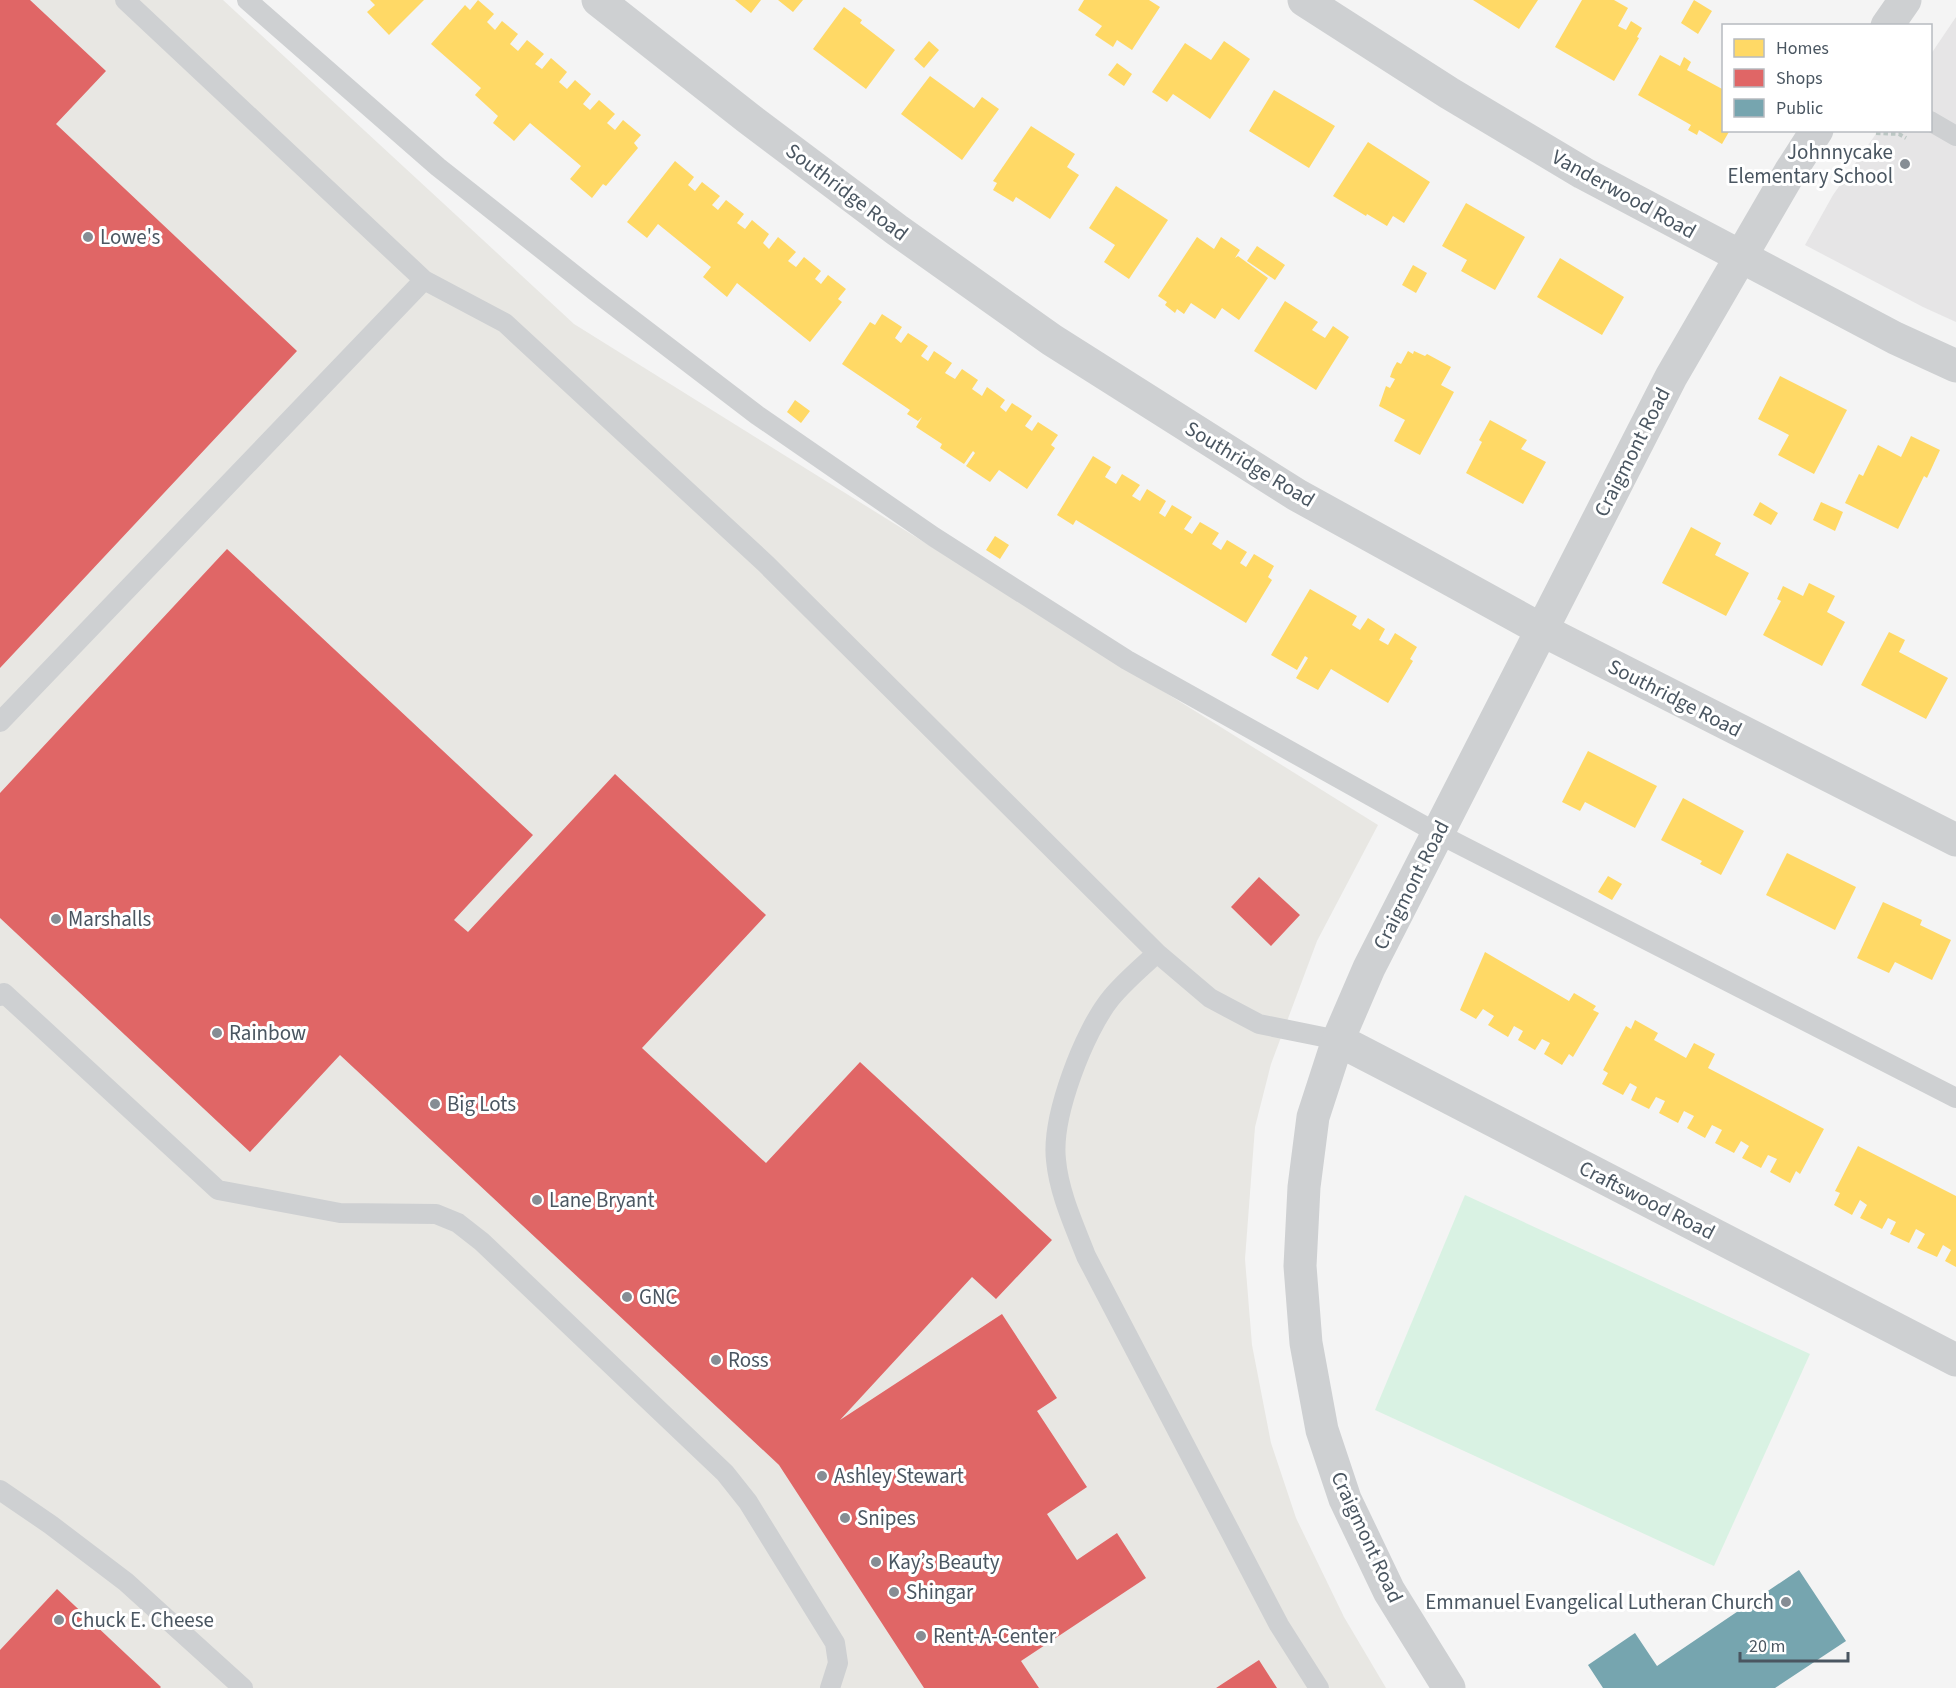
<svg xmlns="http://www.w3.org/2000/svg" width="1956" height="1688" viewBox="0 0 1956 1688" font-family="'Source Sans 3',sans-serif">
<rect width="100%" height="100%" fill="#f4f4f4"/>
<path fill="#e8e7e3" d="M0,0H223L574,324L1378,825L1317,941L1271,1064L1255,1127L1245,1259L1252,1345L1271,1443L1296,1518L1344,1617L1386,1688H0Z"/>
<path fill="#e6e5e6" d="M1956,17V322L1923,307L1805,245L1833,195L1878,131L1930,130L1931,54Z"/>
<path fill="#d9f2e3" d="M1465,1195L1810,1354L1714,1566L1375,1410Z"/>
<path fill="#ffd966" d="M370,0H424L389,35L367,12L375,5Z
M478,0L494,14L487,22L495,30L502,21L518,34L510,44L518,51L527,40L544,54L535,64L542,69L551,58L567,72L559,82L567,89L575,80L591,94L583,104L590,110L599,100L615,114L607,123L615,130L623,120L641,135L634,143L638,148L606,186L603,184L592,198L570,179L581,166L530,123L514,141L493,123L498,116L475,95L481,88L431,44L465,5L470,10Z
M735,0H761L751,13Z
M778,0H803L793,12Z
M1084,0H1149L1160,7L1132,50L1117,40L1113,47L1095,35L1102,26L1078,10Z
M1473,0H1538L1519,29Z
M1582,0H1614L1628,8L1618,26L1626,30L1631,21L1642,28L1637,37L1639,38L1614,81L1555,47Z
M1694,0L1712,11L1698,34L1681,23Z
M844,7L862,20L860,23L895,50L866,89L813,49Z
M929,41L939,50L924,68L914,59Z
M1224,41L1250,59L1210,119L1173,94L1167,102L1152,92L1185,43L1211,60Z
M1660,55L1680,66L1684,57L1691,62L1687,70L1724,90V130H1730L1722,144L1699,130L1697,135L1688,130L1691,125L1638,95Z
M1117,63L1132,74L1124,86L1108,75Z
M930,76L974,108L982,97L999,109L962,160L901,114Z
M1274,90L1335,126L1309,168L1249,131Z
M1031,126L1075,154L1067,167L1079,175L1050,219L1016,197L1013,202L993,190L997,183L993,181Z
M1368,142L1430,182L1404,223L1393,216L1387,226L1367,214L1366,216L1333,196Z
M675,161L694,177L688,185L695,191L702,182L720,196L712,205L718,210L726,200L744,214L737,223L745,229L752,220L769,234L763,243L769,249L778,237L796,252L788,261L796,267L804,257L821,271L815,279L821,284L828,275L846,289L838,299L842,302L810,342L737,283L727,297L703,277L711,267L658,224L647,238L627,222Z
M1116,186L1168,220L1129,279L1104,262L1115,245L1089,228Z
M1466,203L1525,237L1495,290L1461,271L1467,260L1442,246Z
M1197,237L1214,249L1221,237L1240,250L1235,258L1238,256L1268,278L1239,320L1222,308L1215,319L1191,303L1184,314L1177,309L1175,313L1165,305L1167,302L1158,296Z
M1257,246L1285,265L1275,280L1247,261Z
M1560,258L1624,297L1602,335L1537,297Z
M1413,265L1427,273L1416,293L1402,285Z
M1285,301L1318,322L1312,330L1325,338L1333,326L1349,337L1316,390L1254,351Z
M882,314L902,327L895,338L901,343L908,333L928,346L921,356L928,361L934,351L952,363L945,373L955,379L962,369L978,380L972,389L982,396L987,387L1005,400L1000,407L1006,412L1012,403L1032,416L1025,426L1032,431L1038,422L1058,435L1051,445L1055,448L1027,489L999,470L990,482L966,466L975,453L973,451L964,464L940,448L942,444L916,427L922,417L918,421L907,414L910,410L842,364L870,322L875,325Z
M1408,351L1413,354L1414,351L1425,356L1427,354L1451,367L1441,385L1454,392L1420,455L1394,441L1405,420L1379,406L1386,386L1390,388L1395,379L1390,377L1393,369L1397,362L1401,364Z
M1780,376L1847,410L1814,474L1778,455L1789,435L1758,419Z
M795,400L810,411L801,423L787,412Z
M1490,420L1527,440L1521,449L1546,462L1523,504L1466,473L1482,442L1479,440Z
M1911,436L1940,450L1927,478L1924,476L1898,529L1845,503L1859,474L1863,476L1878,445L1901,457Z
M1093,456L1111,467L1105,477L1116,484L1122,474L1140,485L1132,496L1140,501L1147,489L1166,501L1159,513L1165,517L1172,505L1192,517L1184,529L1192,534L1200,522L1219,533L1212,544L1221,550L1227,540L1247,552L1240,563L1246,567L1254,554L1274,566L1268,577L1272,580L1246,623L1076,520L1073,525L1057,515Z
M1760,502L1778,513L1771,525L1753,515Z
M1821,502L1843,512L1835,531L1813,520Z
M1691,527L1721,543L1715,555L1749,573L1726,616L1662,583Z
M995,536L1009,545L1000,559L986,550Z
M1809,583L1835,596L1827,612L1845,622L1822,666L1763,635L1781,601L1777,599L1783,586L1803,596Z
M1310,589L1357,616L1352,625L1360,630L1368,618L1385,629L1379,640L1388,645L1395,633L1417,647L1410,659L1413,661L1388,703L1331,669L1318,690L1296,678L1308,658L1305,656L1297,670L1271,655Z
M1889,632L1905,640L1899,652L1948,678L1926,719L1861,685Z
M1588,751L1657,786L1635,828L1585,802L1580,811L1562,802Z
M1683,798L1744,831L1721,875L1700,864L1702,861L1661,840Z
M1787,853L1856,887L1835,930L1766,895Z
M1608,876L1622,884L1612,900L1598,892Z
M1883,902L1922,920L1920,925L1951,940L1932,980L1895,962L1889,973L1857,958Z
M1485,952L1569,1001L1574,993L1596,1006L1593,1010L1599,1013L1573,1057L1569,1054L1562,1065L1544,1054L1550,1043L1542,1039L1535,1050L1518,1040L1523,1031L1514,1026L1508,1037L1488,1025L1494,1016L1483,1009L1476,1019L1460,1010Z
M1635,1020L1658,1033L1654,1040L1686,1058L1694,1043L1715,1054L1708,1068L1824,1129L1800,1174L1796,1171L1790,1183L1770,1172L1777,1159L1768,1155L1761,1168L1742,1158L1749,1146L1741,1141L1734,1153L1715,1143L1722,1130L1712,1125L1705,1138L1687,1128L1694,1116L1684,1111L1678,1123L1659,1113L1665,1101L1656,1097L1649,1109L1631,1100L1637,1087L1630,1083L1623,1095L1602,1084L1608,1073L1603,1070L1626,1026L1631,1029Z
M1858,1146L1956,1196V1267L1945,1261L1951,1250L1943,1245L1937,1257L1917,1248L1925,1234L1916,1229L1909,1243L1890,1234L1896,1222L1888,1218L1882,1229L1860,1218L1867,1205L1860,1200L1852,1215L1834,1205L1840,1193L1835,1191Z"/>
<path fill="#e06666" d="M0,0H30L106,71L56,124L297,351L0,668Z
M227,549L533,835L454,920L468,932L615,774L766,915L642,1048L766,1163L860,1062L1052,1240L996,1299L972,1277L840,1420L1002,1314L1057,1398L1037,1411L1087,1487L1047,1514L1077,1560L1117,1533L1146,1578L1021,1661L1039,1688H924L779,1465L340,1055L250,1152L0,918V793Z
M1259,877L1300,915L1271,946L1231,907Z
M57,1589L161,1687L160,1688H0V1650Z
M1259,1660L1277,1688H1216Z"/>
<path fill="#76a5af" d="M1799,1570L1846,1641L1775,1688H1603L1588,1665L1635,1633L1657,1666Z"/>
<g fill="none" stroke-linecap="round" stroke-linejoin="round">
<path stroke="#bcc7c4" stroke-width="4" stroke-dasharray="4.5 3" stroke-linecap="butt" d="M1876,133L1899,134L1906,138"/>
<path stroke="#ced0d2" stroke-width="20" d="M125,0L424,280
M247,0L438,167L596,292L757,415L934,537L1127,660L1437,833L1956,1098
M1930,121L1956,136
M0,722L424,280L505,323L766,564L1157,953L1210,998L1259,1024L1338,1040
M1157,953C1142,967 1125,981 1111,998C1084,1031 1051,1117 1056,1160C1059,1193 1074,1225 1086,1256L1279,1625L1319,1688
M0,996L4,993L218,1190L340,1213L436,1214L458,1223L481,1241L725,1473L748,1502L835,1643L838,1663L830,1688
M0,1490L51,1525L126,1582L243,1688"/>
<path stroke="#ced0d2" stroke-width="33" d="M598,0L748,118L897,230L1052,340L1297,495L1542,630L1956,840
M1304,0L1449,93L1583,173L1895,338L1956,366
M1887,26L1905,0
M1338,1040L1956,1360
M1449,1688L1389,1591L1345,1499L1322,1430L1306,1343L1300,1266L1304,1187L1313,1117L1338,1040L1369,968L1671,377L1790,172L1817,130"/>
</g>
<g fill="#868d94" stroke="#fff" stroke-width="2">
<circle cx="1905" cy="164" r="6"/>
<circle cx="88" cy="237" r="6"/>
<circle cx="56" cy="919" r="6"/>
<circle cx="217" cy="1033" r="6"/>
<circle cx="435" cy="1104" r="6"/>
<circle cx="537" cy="1200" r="6"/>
<circle cx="627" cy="1297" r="6"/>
<circle cx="716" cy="1360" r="6"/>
<circle cx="822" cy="1476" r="6"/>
<circle cx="845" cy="1518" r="6"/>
<circle cx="876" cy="1562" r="6"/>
<circle cx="894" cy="1592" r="6"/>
<circle cx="1786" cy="1602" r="6"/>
<circle cx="59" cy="1620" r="6"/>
<circle cx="921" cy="1636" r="6"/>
</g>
<g text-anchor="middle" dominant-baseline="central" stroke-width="6" stroke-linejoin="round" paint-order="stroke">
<g font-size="21" fill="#4a5661" stroke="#fff" text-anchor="start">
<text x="1893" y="152" text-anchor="end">Johnnycake<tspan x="1893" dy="24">Elementary School</tspan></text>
<text x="100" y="237">Lowe's</text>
<text x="68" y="919">Marshalls</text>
<text x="229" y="1033">Rainbow</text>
<text x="447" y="1104">Big Lots</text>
<text x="549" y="1200">Lane Bryant</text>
<text x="639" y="1297">GNC</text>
<text x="728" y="1360">Ross</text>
<text x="834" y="1476">Ashley Stewart</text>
<text x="857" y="1518">Snipes</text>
<text x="888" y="1562">Kay’s Beauty</text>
<text x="906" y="1592">Shingar</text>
<text x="1774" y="1602" text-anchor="end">Emmanuel Evangelical Lutheran Church</text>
<text x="71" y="1620">Chuck E. Cheese</text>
<text x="933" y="1636">Rent-A-Center</text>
</g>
<g font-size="21" fill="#4a5661" stroke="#fff">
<text transform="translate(847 192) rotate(37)">Southridge Road</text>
<text transform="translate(1624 194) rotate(29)">Vanderwood Road</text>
<text transform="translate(1632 452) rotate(-63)">Craigmont Road</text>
<text transform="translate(1250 464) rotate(31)">Southridge Road</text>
<text transform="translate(1675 698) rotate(27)">Southridge Road</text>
<text transform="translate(1411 885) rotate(-63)">Craigmont Road</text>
<text transform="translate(1647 1200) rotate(27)">Craftswood Road</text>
<text transform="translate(1367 1537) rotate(65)">Craigmont Road</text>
</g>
</g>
<rect x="1722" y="24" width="210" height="108" fill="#ffffff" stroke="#b7bbc0" stroke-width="1.5"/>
<rect x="1734" y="39" width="30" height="18" fill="#ffd966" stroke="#b7bbc0" stroke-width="1.5"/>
<text x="1776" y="54" font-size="18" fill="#4a5661">Homes</text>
<rect x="1734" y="69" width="30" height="18" fill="#e06666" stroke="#b7bbc0" stroke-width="1.5"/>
<text x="1776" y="84" font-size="18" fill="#4a5661">Shops</text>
<rect x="1734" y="99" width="30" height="18" fill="#76a5af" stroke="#b7bbc0" stroke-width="1.5"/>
<text x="1776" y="114" font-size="18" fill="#4a5661">Public</text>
<path d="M1740 1652v9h108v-9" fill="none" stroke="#4a5661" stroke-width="3"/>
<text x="1749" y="1652" font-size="18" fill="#4a5661" stroke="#ffffff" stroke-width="4.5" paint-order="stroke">20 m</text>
</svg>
